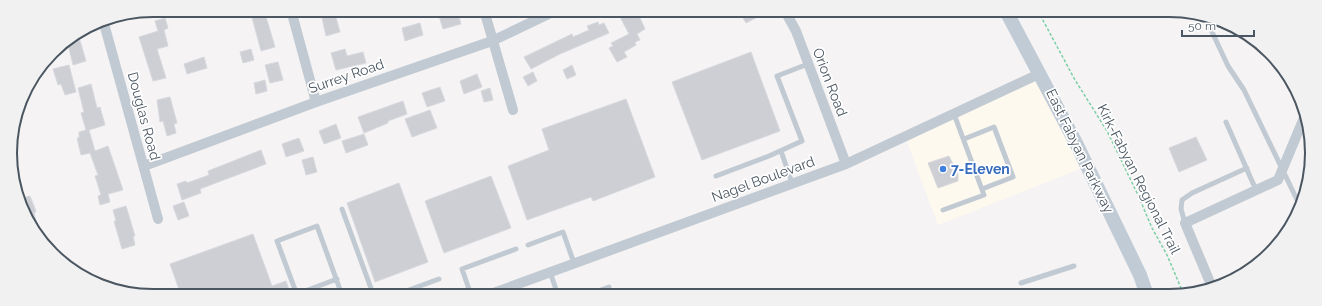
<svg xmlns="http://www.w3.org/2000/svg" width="1322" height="306" viewBox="0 0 1322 306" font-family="Raleway,sans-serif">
<rect width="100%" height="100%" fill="#f5f3f3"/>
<path fill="#fdf9ef" d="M1040,77L1085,167L938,225L906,139Z"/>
<path fill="#cdcfd5" stroke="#d7d9de" d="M250,10H264L275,47L261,51Z
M457,11L461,24L443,29L439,16Z
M623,11H656L640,18L645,29L637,34L640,40L635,42L636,45L624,52L627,57L617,62L609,48L613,46L611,43L629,34L618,13Z
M739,11H769L746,23Z
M335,14L340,32L326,36L322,18Z
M165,18L168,28L164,30L168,46L157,49L166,78L153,81L139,37L158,31L155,21Z
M598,22L599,25L604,23L609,33L560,54L531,69L524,57L572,34L573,37L589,30L587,26Z
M420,23L423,35L405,41L402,28Z
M78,34L86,61L73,65L67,40Z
M251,49L254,60L243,63L240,52Z
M345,49L347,56L363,52L366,63L336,70L331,53Z
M751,52L780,131L702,160L672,82Z
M204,57L207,68L187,74L184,64Z
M278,62L283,80L270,83L265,65Z
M69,65L76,92L65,95L61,84L58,85L53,69Z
M572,65L576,75L567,79L563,70Z
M533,72L537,81L528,86L523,77Z
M477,74L482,87L464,94L460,81Z
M265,80L267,91L256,94L254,83Z
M91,84L97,108L100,107L105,125L89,130L95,151L108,146L123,190L108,194L110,202L100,205L98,196L101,195L95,176L98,175L90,153L81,155L77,138H79V132L86,130L81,113L84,112L78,88Z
M440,87L445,101L427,107L422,93Z
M490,88L493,100L484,102L481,91Z
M170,97L177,123L174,124L176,133L167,136L163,121L160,122L157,100Z
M626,99L655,177L593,201L591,197L527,220L508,166L549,150L542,129Z
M403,101L407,114L388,121V123L364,133L358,117Z
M430,110L437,128L412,137L405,119Z
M336,124L341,138L324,144L319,131Z
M364,134L368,145L346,153L342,141Z
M1196,137L1207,160L1179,172L1169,148Z
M299,138L304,151L286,157L282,144Z
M261,150L266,164L200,189L201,193L182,200L177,184L186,181L187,183L209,175L208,171Z
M949,156L958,174V181L938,188L928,163Z
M313,157L317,172L306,175L302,160Z
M491,176L511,228L444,253L425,201Z
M399,183L428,262L375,282L347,203Z
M30,196L36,211L34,214L39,231L36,232L19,199Z
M184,202L189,216L178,220L173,206Z
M126,206L135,236H133L135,245L122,249L114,221H116L113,210Z
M253,234L272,286L286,281L291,295H181L170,264Z"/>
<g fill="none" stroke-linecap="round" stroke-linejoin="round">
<path stroke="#7ad0a6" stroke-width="1.5" stroke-dasharray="3 2" stroke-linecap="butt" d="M1038,11L1075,80L1107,131L1138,195L1152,228L1167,255L1184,295"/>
<path stroke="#c1cad2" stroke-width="5" d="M1205,17L1228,66L1244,90L1300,206
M1226,122L1256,190
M964,139L994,127L1013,177L982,189
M781,151L792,183
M716,176L769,156L802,141L777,76L808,64
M342,209L372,291L383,295
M943,210L984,195L954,114
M1185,223L1181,209L1182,200L1192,193L1247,168
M528,245L563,232L574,263
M550,272L558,295
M1021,283L1074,266
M297,294L337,279
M297,295L277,241L317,226L342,295
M395,295L439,279
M471,295L462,269L516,249
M587,295L609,287"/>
<path stroke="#c1cad2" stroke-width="10" d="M291,10L316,102
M484,10L513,110
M785,11L796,31L846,164
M103,20L158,219
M144,166L316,102L492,41L557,10
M1212,287L1185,223L1278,180L1306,113
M488,295L846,164L1041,73"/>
<path stroke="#c1cbd6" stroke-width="14" d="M1006,11L1076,143L1140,275L1147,295"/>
</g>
<circle fill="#3f7fe0" stroke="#fff" stroke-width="1.5" cx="943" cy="169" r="4"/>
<g text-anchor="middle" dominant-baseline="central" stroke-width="3.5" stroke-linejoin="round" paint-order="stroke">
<g font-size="14" fill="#4a5661" stroke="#fff">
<text transform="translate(346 76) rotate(-19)">Surrey Road</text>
<text transform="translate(830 82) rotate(69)">Orion Road</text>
<text transform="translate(144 116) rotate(75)">Douglas Road</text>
<text transform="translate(1080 151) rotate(64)">East Fabyan Parkway</text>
<text transform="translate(763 179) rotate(-20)">Nagel Boulevard</text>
<text transform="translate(1139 179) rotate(63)">Kirk-Fabyan Regional Trail</text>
</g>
<g font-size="14" font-weight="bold" fill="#366cbe" stroke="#fff" text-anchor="start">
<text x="951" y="169">7-Eleven</text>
</g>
</g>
<path d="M0 0H1322V306H0ZM153 17H1169A136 136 0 0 1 1305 153V153A136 136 0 0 1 1169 289H153A136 136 0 0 1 17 153V153A136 136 0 0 1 153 17Z" fill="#f1f1f2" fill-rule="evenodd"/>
<path fill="none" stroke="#4a5661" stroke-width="2" d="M153 17H1169A136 136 0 0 1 1305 153V153A136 136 0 0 1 1169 289H153A136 136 0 0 1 17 153V153A136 136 0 0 1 153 17Z"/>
<path d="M1182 30v6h72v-6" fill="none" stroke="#4a5661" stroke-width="2"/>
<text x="1188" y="30" font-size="12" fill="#4a5661" stroke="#ffffff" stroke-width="3" paint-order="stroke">50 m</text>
</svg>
